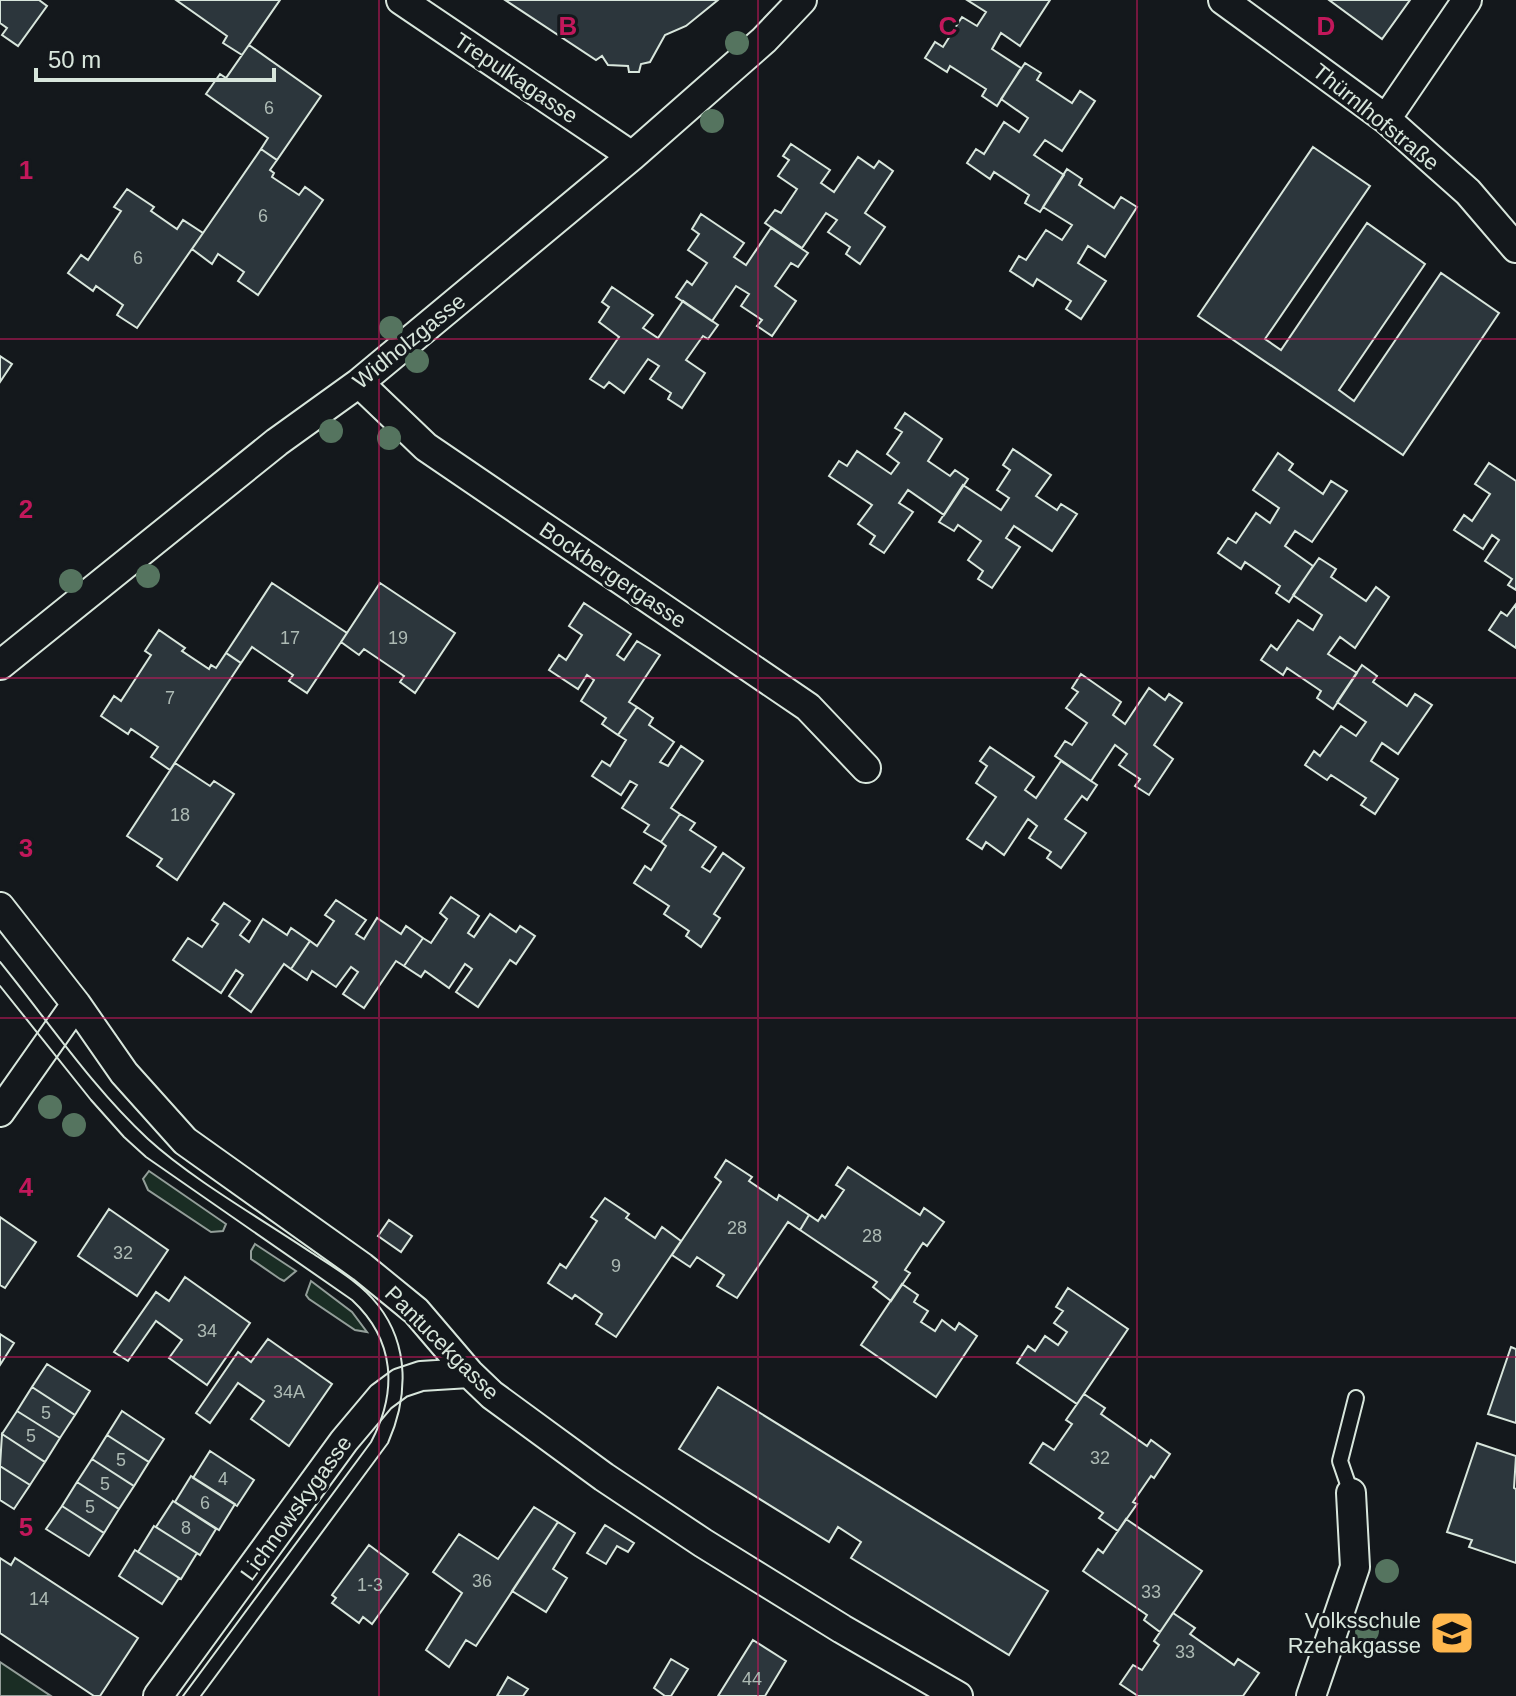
<svg xmlns="http://www.w3.org/2000/svg" width="1516" height="1696" viewBox="0 0 1516 1696" font-family="Arial,sans-serif">
<rect width="100%" height="100%" fill="#14181c"/>
<path fill="#1a2d24" stroke="#939e99" stroke-width="2" d="M149,1171L226,1224L223,1231L211,1232L148,1190L143,1179Z
M255,1244L296,1271L284,1281L280,1279L251,1259V1251Z
M311,1281L352,1312L367,1332L355,1330L309,1299L306,1295Z
M0,1662L51,1696H0Z"/>
<path fill="#2c363c" stroke="#d8e6dc" stroke-width="2" d="M0,0H39L47,6L18,46L2,35L7,28L0,23Z
M176,0H280L242,55L223,43L227,36Z
M505,0H718L686,26L665,35L650,62L641,64L639,72H629L628,66L608,65L602,56L596,60Z
M967,0H1050L1020,46L1001,33L992,49L1021,68L997,106L982,96L986,89L950,66L947,72L925,58L935,42L943,47L962,17L977,26L986,12Z
M1329,0H1410L1382,39Z
M249,45L321,96L277,160L261,149L268,138L206,94L220,74L226,78Z
M1025,63L1041,73L1037,80L1072,103L1080,91L1095,101L1062,151L1045,140L1034,155L1064,175L1040,212L1025,203L1029,195L994,172L990,179L967,163L976,149L984,154L1004,122L1019,132L1028,118L1001,99Z
M791,144L830,170L821,183L834,192L858,157L874,168L879,161L893,171L865,213L885,227L860,264L846,254L850,247L828,232L837,220L826,213L802,248L765,223L775,210L781,213L797,189L778,176L789,160L783,156Z
M1313,147L1370,186L1265,339L1281,350L1367,223L1425,264L1339,390L1354,401L1441,273L1499,313L1403,455L1198,316Z
M261,149L277,160L270,170L274,173L272,177L299,195L305,187L323,200L258,295L238,281L244,272L218,254L212,264L192,249Z
M1067,169L1082,179L1079,185L1114,208L1121,197L1137,207L1105,257L1088,246L1078,263L1106,281L1081,319L1066,309L1071,301L1037,279L1033,286L1010,271L1019,256L1026,260L1046,230L1062,240L1072,225L1043,207Z
M127,189L154,207L151,211L177,229L183,220L203,233L137,328L117,315L123,305L96,286L93,291L68,273L81,255L88,260L121,211L114,207Z
M701,214L744,243L734,257L746,265L771,228L808,253L798,267L791,263L775,286L796,301L772,336L757,326L762,320L741,306L749,294L736,286L712,321L676,297L687,281L692,285L707,263L688,250L699,234L692,229Z
M612,287L653,315L643,328L658,338L683,301L718,325L708,339L703,336L686,360L705,373L682,408L668,399L671,393L650,379L659,366L648,359L624,393L609,382L604,388L590,379L619,337L599,322L609,307L602,302Z
M0,356L12,364L0,382Z
M905,413L942,439L928,461L950,476L955,470L968,479L944,515L908,490L899,503L913,512L884,553L870,544L875,536L858,524L872,505L829,476L839,461L847,466L857,451L891,474L899,463L887,454L902,432L895,428Z
M1013,449L1051,475L1036,496L1057,510L1061,504L1077,514L1052,551L1014,526L1006,538L1020,547L992,588L978,579L983,571L968,560L981,541L958,525L954,531L939,522L963,485L1001,510L1009,498L997,490L1010,470L1003,465Z
M1278,453L1293,464L1289,470L1323,494L1331,481L1347,491L1312,542L1295,531L1285,546L1313,566L1289,602L1276,593L1280,586L1245,562L1241,569L1218,553L1228,538L1236,543L1256,513L1270,523L1279,508L1253,490Z
M1489,463L1516,481V590L1508,585L1512,579L1485,561L1499,540L1492,535L1483,549L1454,530L1464,515L1472,521L1490,494L1475,484Z
M1319,558L1336,569L1331,577L1366,601L1376,587L1389,597L1355,648L1340,637L1328,654L1357,673L1333,709L1317,698L1321,691L1287,668L1283,675L1261,660L1271,645L1277,650L1298,620L1313,630L1322,615L1293,595Z
M272,583L347,633L307,693L289,681L293,675L252,647L241,663L226,653Z
M380,583L455,633L415,693L400,682L404,676L364,649L359,655L341,642Z
M584,603L631,634L617,655L624,660L637,641L660,655L629,702L637,707L618,735L602,724L606,718L581,701L594,680L587,675L578,689L549,670L559,655L566,660L582,635L569,626Z
M1516,604V648L1489,630L1501,612L1507,616Z
M159,630L185,648L182,651L209,669L211,665L216,668L226,653L241,663L170,770L151,757L158,747L131,729L128,734L101,716L114,696L121,701L151,655L145,651Z
M1362,665L1377,676L1373,682L1407,706L1415,694L1432,705L1398,754L1382,743L1371,761L1398,779L1375,814L1361,805L1366,798L1331,775L1327,780L1305,765L1314,751L1320,756L1341,726L1356,736L1366,722L1337,702Z
M1081,674L1121,702L1113,715L1125,724L1149,688L1165,700L1169,694L1182,703L1154,745L1173,759L1149,795L1135,786L1140,779L1119,765L1127,754L1115,745L1091,781L1055,756L1065,741L1072,745L1087,723L1066,708L1078,692L1072,688Z
M637,707L653,718L649,725L674,742L660,762L668,766L681,746L703,761L671,808L680,814L661,842L644,832L649,825L622,808L637,785L630,781L621,795L592,776L602,761L610,766L626,740L618,735Z
M990,747L1034,777L1025,790L1036,798L1061,761L1097,785L1087,800L1082,796L1065,819L1086,833L1061,868L1047,858L1051,852L1029,838L1037,826L1028,819L1004,855L986,842L982,849L967,839L996,797L976,783L987,766L980,761Z
M175,763L210,786L214,781L234,794L177,880L157,866L162,859L127,836Z
M680,814L695,823L690,830L716,847L702,867L710,872L723,853L744,868L714,914L720,918L701,947L686,936L689,931L664,914L669,906L634,883L645,866L651,870L666,846L661,842Z
M451,897L479,916L468,933L474,937L490,914L516,932L520,926L535,936L516,964L510,960L478,1007L456,992L472,969L465,964L449,988L425,971L421,977L404,966L423,938L431,943L447,919L440,913Z
M336,900L366,920L356,934L364,939L377,918L401,934L406,926L423,938L404,966L396,961L364,1008L343,994L358,972L351,967L336,987L312,971L307,980L291,969L310,941L317,946L334,921L325,915Z
M224,903L250,921L240,935L249,942L263,919L287,935L291,928L310,941L291,969L284,964L251,1012L229,996L243,975L236,970L221,993L173,960L188,938L202,947L218,924L212,920Z
M726,1160L752,1177L749,1181L777,1200L779,1195L809,1215L800,1230L788,1222L737,1298L717,1286L724,1275L697,1257L690,1267L672,1255L721,1182L715,1177Z
M848,1167L920,1215L924,1208L944,1222L927,1246L923,1243L905,1270L910,1273L891,1301L873,1287L877,1282L800,1230L809,1215L818,1221L822,1215L825,1218L844,1190L836,1185Z
M605,1198L629,1214L626,1218L655,1238L662,1227L681,1241L616,1337L596,1324L602,1314L575,1295L572,1299L548,1283L560,1264L566,1268L597,1221L591,1217Z
M109,1209L168,1250L137,1296L78,1256Z
M0,1217L36,1242L5,1288L0,1285Z
M389,1220L412,1236L401,1252L378,1236Z
M185,1277L250,1323L207,1385L169,1358L182,1340L156,1321L128,1361L114,1352L156,1292L169,1301Z
M902,1284L918,1295L914,1302L928,1311L921,1322L935,1331L942,1320L955,1330L959,1323L977,1336L936,1397L861,1345Z
M1068,1288L1128,1329L1077,1404L1017,1363L1028,1346L1035,1351L1045,1336L1058,1345L1067,1332L1054,1323L1063,1311L1056,1307Z
M0,1334L14,1343L0,1365Z
M268,1339L332,1384L289,1446L251,1419L264,1401L238,1383L210,1423L196,1413L238,1352L251,1362Z
M1511,1347L1516,1349V1423L1488,1414Z
M47,1364L90,1391L75,1415L32,1387Z
M32,1387L75,1415L60,1438L17,1411Z
M718,1387L1048,1591L1009,1655L851,1558L861,1542L838,1527L829,1542L679,1449Z
M1084,1394L1105,1408L1101,1414L1147,1446L1151,1440L1170,1454L1154,1478L1151,1476L1133,1502L1137,1504L1118,1531L1099,1518L1103,1513L1030,1463L1043,1443L1054,1450L1072,1424L1066,1420Z
M17,1411L60,1438L45,1462L2,1434Z
M122,1411L164,1439L149,1462L107,1435Z
M2,1434L45,1462L30,1485L0,1466Z
M107,1435L149,1462L134,1486L92,1459Z
M1477,1443L1516,1456L1514,1488L1516,1489V1563L1469,1547L1472,1540L1447,1532Z
M210,1451L254,1480L237,1506L193,1478Z
M92,1459L134,1486L119,1509L77,1482Z
M0,1466L30,1485L14,1509L0,1500Z
M191,1476L235,1504L219,1530L175,1502Z
M77,1482L119,1509L104,1533L62,1506Z
M173,1501L216,1529L200,1555L156,1527Z
M62,1506L104,1533L89,1556L46,1529Z
M534,1507L558,1522L476,1646L466,1640L449,1667L426,1650L462,1593L433,1572L459,1534L498,1559Z
M1126,1519L1202,1571L1160,1632L1144,1620L1147,1615L1083,1571L1098,1549L1103,1553Z
M558,1522L575,1533L553,1569L567,1578L546,1612L512,1591Z
M605,1525L634,1543L628,1552L617,1546L606,1564L587,1553Z
M154,1526L197,1553L181,1579L138,1552Z
M369,1545L408,1574L372,1624L363,1617L359,1623L332,1603L336,1598L332,1595Z
M135,1550L179,1578L162,1604L119,1576Z
M0,1558L11,1565L15,1558L138,1638L100,1696H94L0,1633Z
M1173,1613L1195,1628L1190,1634L1234,1665L1238,1659L1259,1673L1243,1696H1138L1120,1684L1133,1665L1142,1670L1159,1645L1154,1641Z
M753,1640L786,1661L765,1696H718Z
M671,1659L688,1669L671,1696H665L654,1688Z
M508,1677L528,1689L523,1696H497Z"/>
<g fill="none" stroke-linecap="round" stroke-linejoin="round">
<g stroke="#d8e6dc" stroke-width="18">
<path id="lane" d="M1351,1493L1340,1461L1356,1398"/>
</g>
<g stroke="#d8e6dc" stroke-width="32">
<path id="street" d="M401,0L632,156
M1223,0L1386,119L1468,192L1516,248
M1386,119L1467,0
M359,383L426,447L808,707L866,768
M0,665L277,442L359,383L632,156L764,40L802,0
M0,907L76,1004L124,1073L185,1141L362,1267L416,1311L469,1373L492,1395L604,1477L703,1543L842,1629L958,1696
M0,1112L76,1004
M158,1696L344,1441L381,1397L400,1383L421,1376L469,1373
M1311,1696L1355,1567L1351,1493"/>
</g>
<use href="#lane" stroke="#14181c" stroke-width="14"/>
<use href="#street" stroke="#14181c" stroke-width="28"/>
<path stroke="#d8e6dc" stroke-width="2" d="M0,962C48,1021 92,1087 148,1139C193,1180 260,1218 312,1253C335,1268 361,1283 378,1305C410,1346 408,1398 388,1443L201,1696
M0,986L91,1100L124,1137L146,1157L352,1300C395,1340 398,1391 371,1442L183,1696"/>
</g>
<g fill="#55745f">
<circle cx="737" cy="43" r="12"/>
<circle cx="712" cy="121" r="12"/>
<circle cx="391" cy="328" r="12"/>
<circle cx="417" cy="361" r="12"/>
<circle cx="331" cy="431" r="12"/>
<circle cx="389" cy="438" r="12"/>
<circle cx="148" cy="576" r="12"/>
<circle cx="71" cy="581" r="12"/>
<circle cx="50" cy="1107" r="12"/>
<circle cx="74" cy="1125" r="12"/>
<circle cx="1387" cy="1571" r="12"/>
<circle cx="1367" cy="1631" r="12"/>
</g>
<path fill="none" stroke="#c2185b" stroke-width="2" stroke-opacity="0.55" d="M379,0V1696M758,0V1696M1137,0V1696M0,339H1516M0,678H1516M0,1018H1516M0,1357H1516"/>
<defs>
<g id="school-square" transform="scale(2.3)"><rect x="-9" y="-9" width="18" height="18" rx="4" fill="#ffb74d" stroke="#14181c"/><path d="M0-5L7-2L0 1L-7-2ZM-4 1L0 2.5L4 1V4Q0 6-4 4Z" fill="#111"/></g>
</defs>
<g fill-rule="evenodd">
<use href="#school-square" x="1452" y="1633"/>
</g>
<g text-anchor="middle" dominant-baseline="central" stroke-width="6" stroke-linejoin="round" paint-order="stroke">
<g font-size="18" fill="#adbab4">
<text x="269" y="108">6</text>
<text x="263" y="216">6</text>
<text x="138" y="258">6</text>
<text x="290" y="638">17</text>
<text x="398" y="638">19</text>
<text x="170" y="698">7</text>
<text x="180" y="815">18</text>
<text x="737" y="1228">28</text>
<text x="872" y="1236">28</text>
<text x="123" y="1253">32</text>
<text x="616" y="1266">9</text>
<text x="207" y="1331">34</text>
<text x="289" y="1392">34A</text>
<text x="46" y="1413">5</text>
<text x="31" y="1436">5</text>
<text x="1100" y="1458">32</text>
<text x="121" y="1460">5</text>
<text x="223" y="1479">4</text>
<text x="105" y="1484">5</text>
<text x="205" y="1503">6</text>
<text x="90" y="1507">5</text>
<text x="186" y="1528">8</text>
<text x="482" y="1581">36</text>
<text x="370" y="1585">1-3</text>
<text x="1151" y="1592">33</text>
<text x="39" y="1599">14</text>
<text x="1185" y="1652">33</text>
<text x="752" y="1679">44</text>
</g>
<g font-size="22" fill="#d8e6dc" stroke="#14181c">
<text transform="translate(516 78) rotate(34)">Trepulkagasse</text>
<text transform="translate(1376 117) rotate(39)">Thürnlhofstraße</text>
<text transform="translate(409 341) rotate(-39)">Widholzgasse</text>
<text transform="translate(613 575) rotate(34)">Bockbergergasse</text>
<text transform="translate(442 1343) rotate(45)">Pantucekgasse</text>
<text transform="translate(296 1508) rotate(-54)">Lichnowskygasse</text>
</g>
<g font-size="22" fill="#d8e6dc" stroke="#14181c" text-anchor="end">
<text x="1421" y="1620">Volksschule<tspan x="1421" dy="25">Rzehakgasse</tspan></text>
</g>
</g>
<g font-size="26" text-anchor="middle" font-weight="bold" fill="#c2185b" stroke="#14181c" stroke-width="6" stroke-linejoin="round" paint-order="stroke">
<text x="568" y="35">B</text>
<text x="948" y="35">C</text>
<text x="1326" y="35">D</text>
<text x="26" y="179">1</text>
<text x="26" y="518">2</text>
<text x="26" y="857">3</text>
<text x="26" y="1196">4</text>
<text x="26" y="1536">5</text>
</g>
<path d="M36 68v12h238v-12" fill="none" stroke="#d8e6dc" stroke-width="4"/>
<text x="48" y="68" font-size="24" fill="#d8e6dc" stroke="#14181c" stroke-width="6" paint-order="stroke">50 m</text>
</svg>
